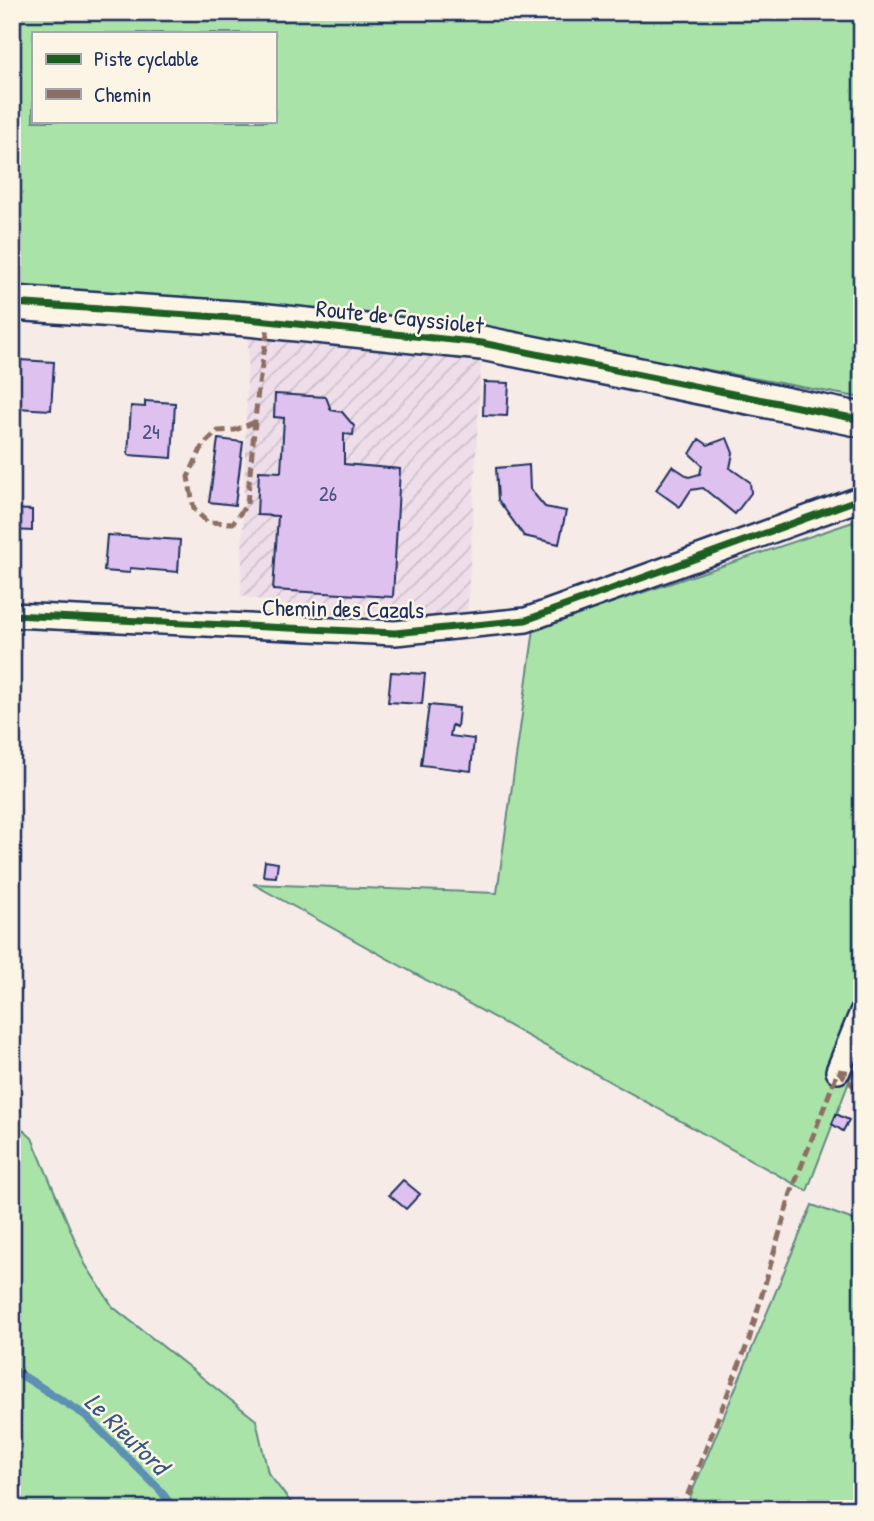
<svg xmlns="http://www.w3.org/2000/svg" width="874" height="1521" viewBox="0 0 874 1521" font-family="'Patrick Hand',sans-serif">
<defs>
<pattern id="industrial-furrows" width="10" height="10" patternUnits="userSpaceOnUse" patternTransform="scale(1.75)"><rect width="10" height="10" fill="#efdee9"/><path d="M-1 1l2-2M0 10L10 0M9 11l2-2" fill="none" stroke="#ccbfca"/></pattern>
</defs>
<rect width="100%" height="100%" fill="#f6ebe7"/>
<filter id="ink" filterUnits="userSpaceOnUse"><feTurbulence type="fractalNoise" baseFrequency=".0143" numOctaves="2"/><feDisplacementMap in="SourceGraphic" scale="14" xChannelSelector="R" yChannelSelector="G"/><feConvolveMatrix kernelMatrix="1 2 1 2 8 2 1 2 1" color-interpolation-filters="sRGB"/></filter>
<g filter="url(#ink)">
<path fill="url(#industrial-furrows)" d="M249,312L483,329L467,619L334,614L241,596Z"/>
<path fill="#aae3a7" stroke="#628982" stroke-width="2" fill-rule="evenodd" d="M12,12H862V398L483,329L12,295ZM33,33H275V121H33Z
M862,519V1048L807,1191L253,884L497,893L534,629Z
M12,1120L32,1138L85,1264L113,1307L256,1420L268,1473L296,1509H12Z
M812,1205L862,1223V1509H685Z"/>
<g fill="none" stroke-linecap="round" stroke-linejoin="round">
<path stroke="#5d90b2" stroke-width="8" d="M12,1369L85,1415L160,1490L174,1509"/>
</g>
<path fill="#dec1ef" stroke="#1b2f5e" stroke-width="2" d="M19,360L54,362L51,410L16,408Z
M484,382L509,383L507,416L483,415Z
M275,394L326,397L331,410L342,412L354,426L353,435L344,434V464L400,469L393,597L273,590L278,516L257,515L259,471L281,472L284,418L274,417Z
M145,401L175,403L172,458L128,455L131,406L145,407Z
M727,438L733,453L730,468L750,482L751,493L735,514L703,488L691,490L680,507L656,490L672,466L689,477L700,474L702,465L690,454L699,439L708,445Z
M218,439L243,442L235,505L209,502Z
M529,465L530,489L545,507L566,511L559,544L524,536L498,500L496,468Z
M12,509L32,510V531L12,530Z
M107,535L180,540L178,572L130,568V573L104,571Z
M391,672L425,674L422,704L388,702Z
M429,705L459,708L457,727L452,725L450,736L474,739L471,771L421,765Z
M265,861L278,863L276,877L263,876Z
M836,1114L849,1120L843,1131L832,1124Z
M403,1180L420,1194L406,1209L389,1195Z"/>
<g fill="none" stroke-linecap="round" stroke-linejoin="round">
<g stroke="#1b2f5e" stroke-width="28">
<path id="street" d="M12,615L395,633L526,620L862,498
M838,1071L862,1012"/>
</g>
<g stroke="#1b2f5e" stroke-width="38">
<path id="secondary" d="M12,303L248,319L482,343L862,420"/>
</g>
<use href="#street" stroke="#fcf5e5" stroke-width="23"/>
<use href="#secondary" stroke="#fcf5e5" stroke-width="33"/>
<path stroke="#8d6e63" stroke-width="5" stroke-dasharray="10 5" stroke-linecap="butt" d="M255,422L235,430L218,431L203,445L188,477L194,509L207,522L233,523L247,504L258,390L269,321
M838,1071L862,1094
M838,1071L862,1074
M682,1509L749,1340L791,1193L838,1071"/>
<g stroke="#fcf5e5" stroke-width="11">
<path id="cycleway" d="M12,303L248,319L482,343L862,420
M12,615L395,633L526,620L862,498"/>
</g>
<use href="#cycleway" stroke="#1b5e20" stroke-width="7"/>
</g>
</g>
<g text-anchor="middle" dominant-baseline="central" stroke-width="5" stroke-linejoin="round" paint-order="stroke">
<g font-size="21" fill="#4c5482">
<text x="151" y="431">24</text>
<text x="328" y="493">26</text>
</g>
<g font-size="24" fill="#1b2f5e" stroke="#fcf5e5">
<text transform="translate(400 316) rotate(6)">Route de Cayssiolet</text>
<text transform="translate(343 608) rotate(1)">Chemin des Cazals</text>
</g>
<g font-size="26" font-style="italic" fill="#365781" stroke="#fcf5e5">
<text transform="translate(127 1433) rotate(44)">Le Rieutord</text>
</g>
</g>
<rect width="874" height="1521" fill="none" stroke="#fcf5e5" stroke-width="42"/>
<rect x="21" y="21" width="832" height="1479" fill="none" stroke="#1b2f5e" stroke-width="2.5" filter="url(#ink)"/>
<rect x="32" y="32" width="245" height="91" fill="#fcf5e5" stroke="#a2a6af" stroke-width="2"/>
<rect x="46" y="54" width="35" height="10" fill="#1b5e20" stroke="#a2a6af" stroke-width="2"/>
<text x="94" y="66" font-size="21" fill="#1b2f5e">Piste cyclable</text>
<rect x="46" y="89" width="35" height="10" fill="#8d6e63" stroke="#a2a6af" stroke-width="2"/>
<text x="94" y="102" font-size="21" fill="#1b2f5e">Chemin</text>
</svg>
